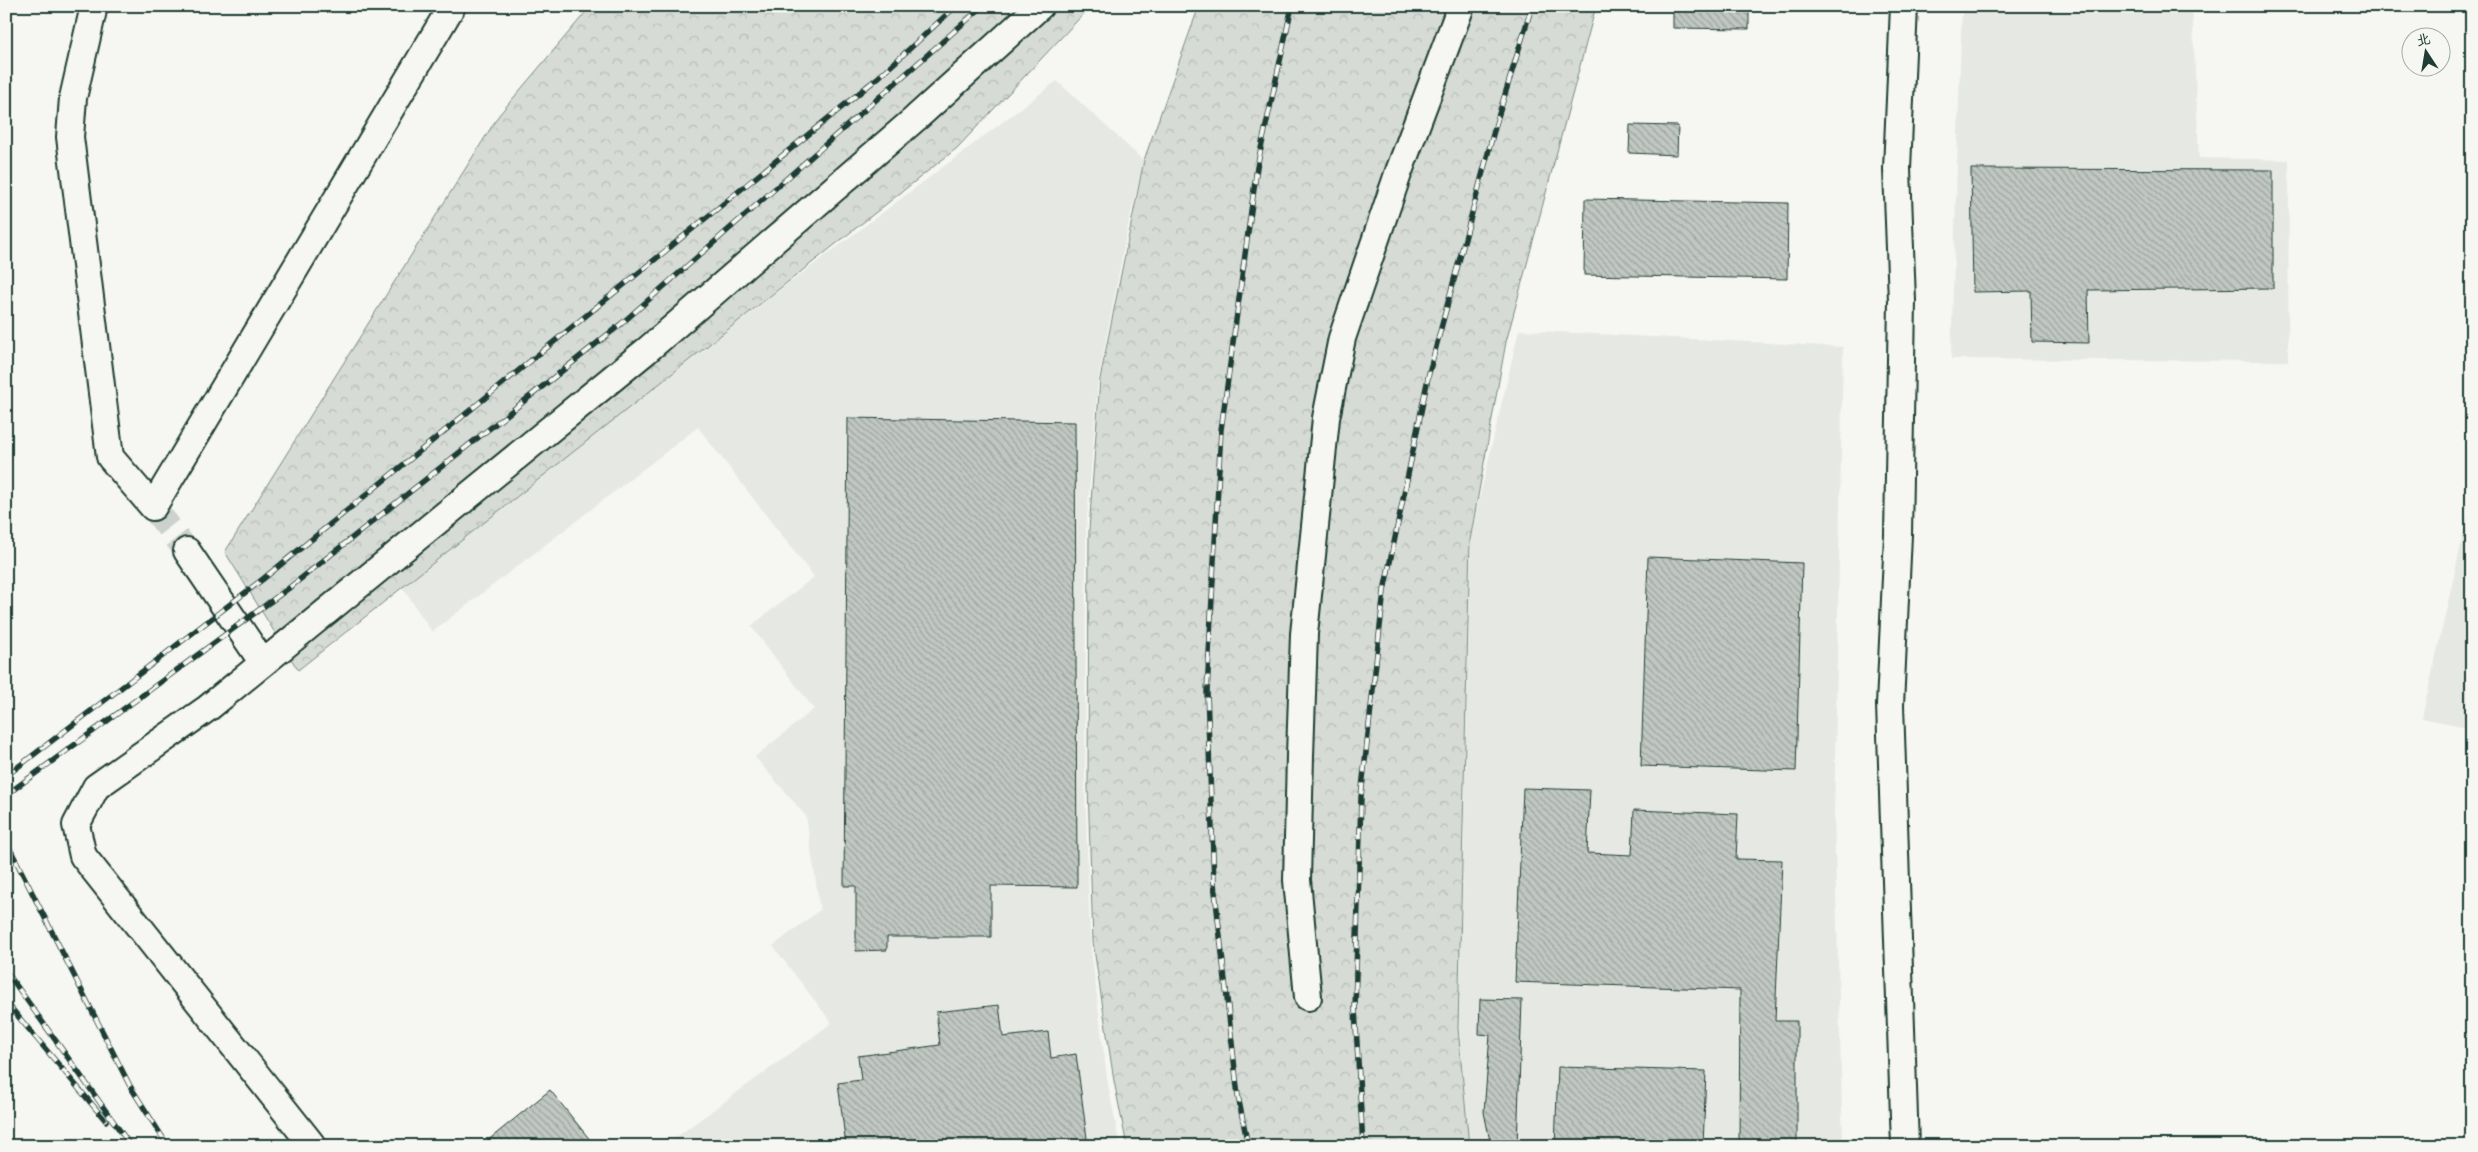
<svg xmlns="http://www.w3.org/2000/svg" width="2478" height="1152" viewBox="0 0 2478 1152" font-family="Pangolin,'LXGW WenKai TC',sans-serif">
<defs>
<pattern id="forest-crowns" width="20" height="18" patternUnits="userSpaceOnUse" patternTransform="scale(1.25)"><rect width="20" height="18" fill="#d6dbd6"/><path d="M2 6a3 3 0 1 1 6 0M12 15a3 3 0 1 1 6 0" fill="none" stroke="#b7bdb8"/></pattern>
<pattern id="building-back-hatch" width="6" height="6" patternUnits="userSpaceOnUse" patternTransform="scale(1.25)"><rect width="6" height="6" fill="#c1c8c3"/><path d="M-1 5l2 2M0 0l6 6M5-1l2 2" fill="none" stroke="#9ca49f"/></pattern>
</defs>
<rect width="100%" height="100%" fill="#f6f6f2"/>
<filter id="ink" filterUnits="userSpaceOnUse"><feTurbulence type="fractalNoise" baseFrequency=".02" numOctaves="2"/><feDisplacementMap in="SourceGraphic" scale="10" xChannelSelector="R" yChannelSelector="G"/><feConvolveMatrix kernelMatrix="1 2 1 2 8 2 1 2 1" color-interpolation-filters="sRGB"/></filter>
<g filter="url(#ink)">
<path fill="#e6e8e4" d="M1962,6H2192L2199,158L2289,160L2288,361L1951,359Z
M1057,81L1144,161L1129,221L1098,381L1086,530L1085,787L1090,941L1107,1079L1120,1146H664L832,1023L773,946L820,910L806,816L755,757L814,709L751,626L814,577L698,427L432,632L397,579Z
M1519,330L1843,347L1834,816L1843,1146H1469L1459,1023L1471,534Z
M2472,481V728L2422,718L2469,509L2466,508Z"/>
<path fill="url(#forest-crowns)" stroke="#7a8c85" d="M591,6H1091L957,148L298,670L225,552L499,115Z
M1199,6H1596L1506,342L1470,540L1458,1028L1469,1146H1127L1114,1081L1093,942L1088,786L1089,530L1100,379L1144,160Z"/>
<path fill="url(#building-back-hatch)" stroke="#1f3d34" d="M1673,6H1749V29L1673,28Z
M1630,125L1678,126L1677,155L1629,153Z
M1971,169L2273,170V288L2088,290L2089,343L2032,342L2031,291L1973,292Z
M1585,199L1788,203L1787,279L1584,275Z
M848,418L1075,422L1077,887L991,886V937H887V950L856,951V886H844Z
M1648,557L1802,563L1796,771L1641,766Z
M1523,788L1590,790L1587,853L1632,855L1634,810L1738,814L1736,859L1782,860L1775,1021H1797V1146H1739L1740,990L1515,982Z
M1480,999L1522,1000L1517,1146H1491L1484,1112L1490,1035L1479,1034Z
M999,1005L1003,1037L1048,1032L1051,1058L1076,1054L1088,1146H846L838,1083L861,1080L858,1056L940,1045L936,1012Z
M1558,1067L1706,1071L1703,1146H1555Z
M550,1090L595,1146H481Z"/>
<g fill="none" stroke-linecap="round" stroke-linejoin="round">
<path stroke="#cbd1cc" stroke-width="26" stroke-dasharray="26 13" stroke-linecap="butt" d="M153,507L187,551"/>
<g stroke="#1f3d34" stroke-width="30">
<path id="minor" d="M94,6L73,98L70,137L110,457L153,507L452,6
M1904,6L1897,169L1902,301L1898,535L1890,705L1905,1146
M187,551L263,663
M1308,997L1297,880L1300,756L1304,634L1326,418L1342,338L1398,174L1461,6
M313,1146L83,856L76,825L96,787L208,708L646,351L916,118L1040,6"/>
</g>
<use href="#minor" stroke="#f6f6f2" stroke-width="26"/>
<g stroke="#1f3d34" stroke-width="5.5">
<path id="rail" d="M6,776L263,579L880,76L956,6
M6,795L289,588L621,324L983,6
M6,841L130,1086L168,1146
M6,971L131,1146
M6,1002L106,1121
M1248,1146L1238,1096L1214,883L1207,692L1221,430L1257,167L1292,6
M1363,1146L1355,1009L1361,797L1384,591L1429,373L1495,127L1532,6"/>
</g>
<use href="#rail" stroke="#f6f6f2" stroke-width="4" stroke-dasharray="11" stroke-linecap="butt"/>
</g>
</g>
<rect width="2478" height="1152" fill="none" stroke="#f6f6f2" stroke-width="25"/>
<rect x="12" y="12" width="2453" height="1127" fill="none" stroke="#1f3d34" stroke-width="2" filter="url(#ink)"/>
<g transform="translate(2426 52) rotate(348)"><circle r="24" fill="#f6f6f2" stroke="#a0aca6"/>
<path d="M0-4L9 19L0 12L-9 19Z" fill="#1f3d34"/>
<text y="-8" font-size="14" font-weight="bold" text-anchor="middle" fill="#1f3d34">北</text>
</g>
</svg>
